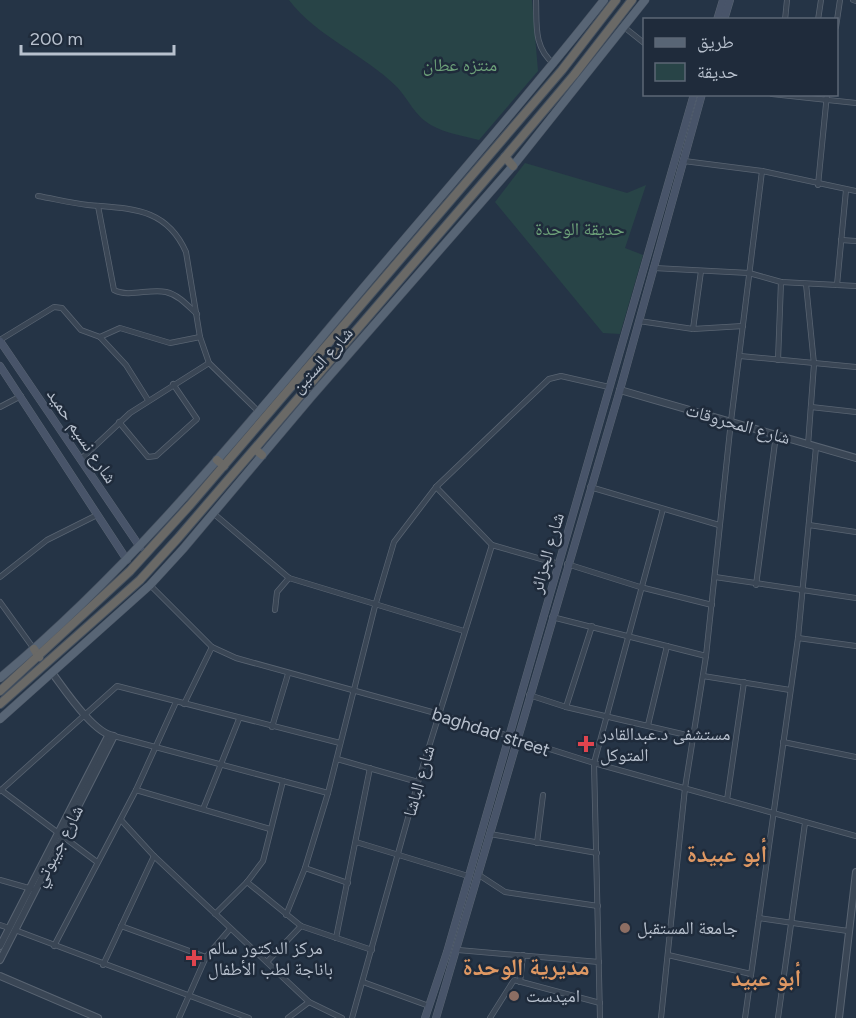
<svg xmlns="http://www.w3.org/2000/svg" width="856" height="1018" viewBox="0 0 856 1018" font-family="Figtree,'Noto Naskh Arabic',sans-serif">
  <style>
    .green { fill: #284447 }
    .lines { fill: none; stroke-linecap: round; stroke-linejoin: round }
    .minor-casing { stroke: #596472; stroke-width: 6 }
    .tertiary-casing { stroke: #596472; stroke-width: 8 }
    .secondary-casing { stroke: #596472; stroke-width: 8 }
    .primary-casing { stroke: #444f5e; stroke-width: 9 }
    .trunk-casing { stroke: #455160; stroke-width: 10 }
    .minor { stroke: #3a4655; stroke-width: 4.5 }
    .tertiary { stroke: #3a4655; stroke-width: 6 }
    .secondary { stroke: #485469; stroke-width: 7 }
    .primary { stroke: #586575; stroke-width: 8 }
    .trunk { stroke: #6a6966; stroke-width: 8 }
    .health-dot { fill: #e0444e; stroke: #1f2b3b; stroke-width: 2 }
    .education-dot { fill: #8d6e63; stroke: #1f2b3b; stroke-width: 2 }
    .labels { text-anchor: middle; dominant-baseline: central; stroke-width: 5; stroke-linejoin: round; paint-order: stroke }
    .park-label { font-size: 18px; fill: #6da179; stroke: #1f2b3b }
    .street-label { font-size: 18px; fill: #b8c1ce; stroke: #1f2b3b }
    .poi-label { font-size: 18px; fill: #b8c1ce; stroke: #1f2b3b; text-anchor: start }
    .district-label { font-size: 24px; font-weight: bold; fill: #df9863; stroke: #1f2b3b }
  </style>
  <rect width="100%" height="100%" fill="#253446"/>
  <!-- green -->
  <g class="green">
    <path d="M289,0H532L538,71L479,140C463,136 445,133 431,125C414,115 409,100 397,87C364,54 317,37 289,0Z"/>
    <path d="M525,163L627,193L646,185L625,248L643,255L620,334L603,333L495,202Z"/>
  </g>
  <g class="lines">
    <!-- minor casing -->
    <g class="minor-casing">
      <g id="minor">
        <path d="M536,0C537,24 533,47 554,64"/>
        <path d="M853,0L856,1"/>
        <path d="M785,20L787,0"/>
        <path d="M818,20L821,0"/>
        <path d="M624,27L644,43"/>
        <path d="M836,27L840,0"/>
        <path d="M772,94L856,103"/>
        <path d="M684,161L762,171L856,191"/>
        <path d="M818,185L827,94"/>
        <path d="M38,196C55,199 71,203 88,205C131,209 166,207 186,252L200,337L209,363L258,411"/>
        <path d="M98,206L114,290C129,298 150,288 166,292C179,295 188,306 197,314"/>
        <path d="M841,240L856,241"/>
        <path d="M654,268L749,273L781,282L856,286"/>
        <path d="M806,284L814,364L808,445"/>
        <path d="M837,285L846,190"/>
        <path d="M639,321L693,329L743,326"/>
        <path d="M693,329L701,271"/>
        <path d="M100,337L120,328L170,343L200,337"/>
        <path d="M0,340L54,307L62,308L81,330L100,337L126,365L148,400"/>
        <path d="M740,356L856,367"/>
        <path d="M778,360L781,282"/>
        <path d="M0,407L21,396"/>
        <path d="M811,407L856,412"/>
        <path d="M119,422L148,457L156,456L197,419L173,384"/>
        <path d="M80,460L130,413L209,363"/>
        <path d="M436,487L492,545L559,564"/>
        <path d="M590,487L719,525"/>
        <path d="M213,513L289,578L464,631"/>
        <path d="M809,525L856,532"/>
        <path d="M567,564L640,587L712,605"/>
        <path d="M0,577L47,540L97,515"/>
        <path d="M715,577L856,598"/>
        <path d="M150,585L212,647L236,658L439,714L594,763L856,836"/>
        <path d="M756,585L776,435"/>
        <path d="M0,602L34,649"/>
        <path d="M275,610L277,592L289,578"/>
        <path d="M552,617L706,656"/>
        <path d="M798,638L856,646"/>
        <path d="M703,676L790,690"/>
        <path d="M529,695L566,707L695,737"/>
        <path d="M184,704L212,647"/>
        <path d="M566,707L592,626"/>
        <path d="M648,725L667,646"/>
        <path d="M272,727L288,674"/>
        <path d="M114,736L328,793"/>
        <path d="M783,742L856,757"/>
        <path d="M337,759L418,782"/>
        <path d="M1,790L97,862"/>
        <path d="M136,790L270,829"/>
        <path d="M0,791L117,686L340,743"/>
        <path d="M727,800L744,682"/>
        <path d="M203,809L239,719"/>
        <path d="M121,820L154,856L309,1002L342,1018"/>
        <path d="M490,834L597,853"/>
        <path d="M356,842L468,876"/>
        <path d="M537,843L543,795"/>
        <path d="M305,868L348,883"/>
        <path d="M479,875L505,892L598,906"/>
        <path d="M0,880L32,889"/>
        <path d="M247,882L301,926L372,950"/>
        <path d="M215,914L247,882L263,861L283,781"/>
        <path d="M286,915L305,868L328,793L375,606L394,542L436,487L549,379L561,376L609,387"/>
        <path d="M759,918L848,931"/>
        <path d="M0,925L9,928"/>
        <path d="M121,926L206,957"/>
        <path d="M15,930L249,1018"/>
        <path d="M336,938L370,768"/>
        <path d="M54,946L136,790L176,702"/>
        <path d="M458,950L599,962"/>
        <path d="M668,955L751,974"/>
        <path d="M267,962L301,926"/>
        <path d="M103,965L154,856"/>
        <path d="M363,982L429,1006"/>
        <path d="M520,982L523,955"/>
        <path d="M179,1018L206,957L230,929"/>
        <path d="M288,1018L309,1002"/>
        <path d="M352,1018L418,782L492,545"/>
        <path d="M490,1018L514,980L600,1003"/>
        <path d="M600,1018L594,763L663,509"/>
        <path d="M661,1018L685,788L706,656L731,421L762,171"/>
        <path d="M745,1018L798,638L816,447"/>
        <path d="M778,1018L805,823"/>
      </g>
    </g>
    <!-- tertiary casing -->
    <g class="tertiary-casing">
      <g id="tertiary">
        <path d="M620,390L856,458"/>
        <path d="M0,946L108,736"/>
        <path d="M0,960L114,736C94,734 65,690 53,674"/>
        <path d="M0,976L98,1018"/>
        <path d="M839,1018L856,872"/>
      </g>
    </g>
    <!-- secondary casing -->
    <g class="secondary-casing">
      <g id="secondary">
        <path d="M717,20L723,0"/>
        <path d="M724,20L730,0"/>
        <path d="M0,341L140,547"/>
        <path d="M0,366L127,560"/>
        <path d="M425,1018L447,952L694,94"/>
        <path d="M436,1018L620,390L702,94"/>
      </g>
    </g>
    <!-- primary casing -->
    <g class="primary-casing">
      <g id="primary">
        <path d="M0,678C129,570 235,440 343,312C430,208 520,107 604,0"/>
        <path d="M0,719L150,585L183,549L312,396L513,166L645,0"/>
      </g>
    </g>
    <!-- trunk casing -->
    <g class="trunk-casing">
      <g id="trunk">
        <path d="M505,157L513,166"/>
        <path d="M255,449L262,455"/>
        <path d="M217,460L224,466"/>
        <path d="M34,649L39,657"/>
        <path d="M0,691L130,571L190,505L562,70L616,0"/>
        <path d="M0,704L140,580L179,537L505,157L574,75L632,0"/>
      </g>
    </g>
    <!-- minor -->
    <use href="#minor" class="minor"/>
    <!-- tertiary -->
    <use href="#tertiary" class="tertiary"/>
    <!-- secondary -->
    <use href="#secondary" class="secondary"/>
    <!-- primary -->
    <use href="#primary" class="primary"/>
    <!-- trunk -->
    <use href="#trunk" class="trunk"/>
  </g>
  <!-- markers -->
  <g class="health-dot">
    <path d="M583 735h6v6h6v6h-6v6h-6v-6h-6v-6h6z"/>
    <path d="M191 949h6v6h6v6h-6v6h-6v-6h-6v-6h6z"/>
  </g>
  <g class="education-dot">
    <circle cx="625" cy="928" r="6"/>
    <circle cx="514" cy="996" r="6"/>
  </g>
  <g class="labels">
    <!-- park labels -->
    <g class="park-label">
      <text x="460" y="65">منتزه عطان</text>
      <text x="580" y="229">حديقة الوحدة</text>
    </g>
    <!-- street labels -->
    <g class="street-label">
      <text transform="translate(322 360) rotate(-48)">شارع الستين</text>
      <text transform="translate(738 424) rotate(16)">شارع المحروقات</text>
      <text transform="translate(82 436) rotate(56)">شارع نسيم حميد</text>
      <text transform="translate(547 553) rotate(-74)">شارع الجزائر</text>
      <text transform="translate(491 732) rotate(18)">baghdad street</text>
      <text transform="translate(419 781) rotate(-74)">شارع الباشا</text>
      <text transform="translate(58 846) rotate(-63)">شارع جيبوتي</text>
    </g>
    <!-- poi labels -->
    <g class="poi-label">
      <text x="600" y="734">مستشفى د.عبدالقادر<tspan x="600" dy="21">المتوكل</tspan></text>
      <text x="637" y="928">جامعة المستقبل</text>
      <text x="208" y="948">مركز الدكتور سالم<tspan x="208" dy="21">باناجة لطب الأطفال</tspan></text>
      <text x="526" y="996">اميدست</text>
    </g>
    <!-- district labels -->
    <g class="district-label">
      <text x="727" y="853">أبو عبيدة</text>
      <text x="526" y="966">مديرية الوحدة</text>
      <text x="766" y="977">أبو عبيد</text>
    </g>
  </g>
  <!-- legend -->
  <rect x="643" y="18" width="195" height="78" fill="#1f2b3b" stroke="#5c6776" stroke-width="1.5"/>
  <rect x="655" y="38" width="30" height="9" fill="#586575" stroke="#5c6776" stroke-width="1.5"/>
  <text x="697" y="48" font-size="18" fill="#b8c1ce">طريق</text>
  <rect x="655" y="63" width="30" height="18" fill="#284447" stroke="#5c6776" stroke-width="1.5"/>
  <text x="697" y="78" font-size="18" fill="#b8c1ce">حديقة</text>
  <!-- scale -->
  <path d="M21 45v9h153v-9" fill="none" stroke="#b8c1ce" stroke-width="3"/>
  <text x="30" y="45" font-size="18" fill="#b8c1ce" stroke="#1f2b3b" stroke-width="4.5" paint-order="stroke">200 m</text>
</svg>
